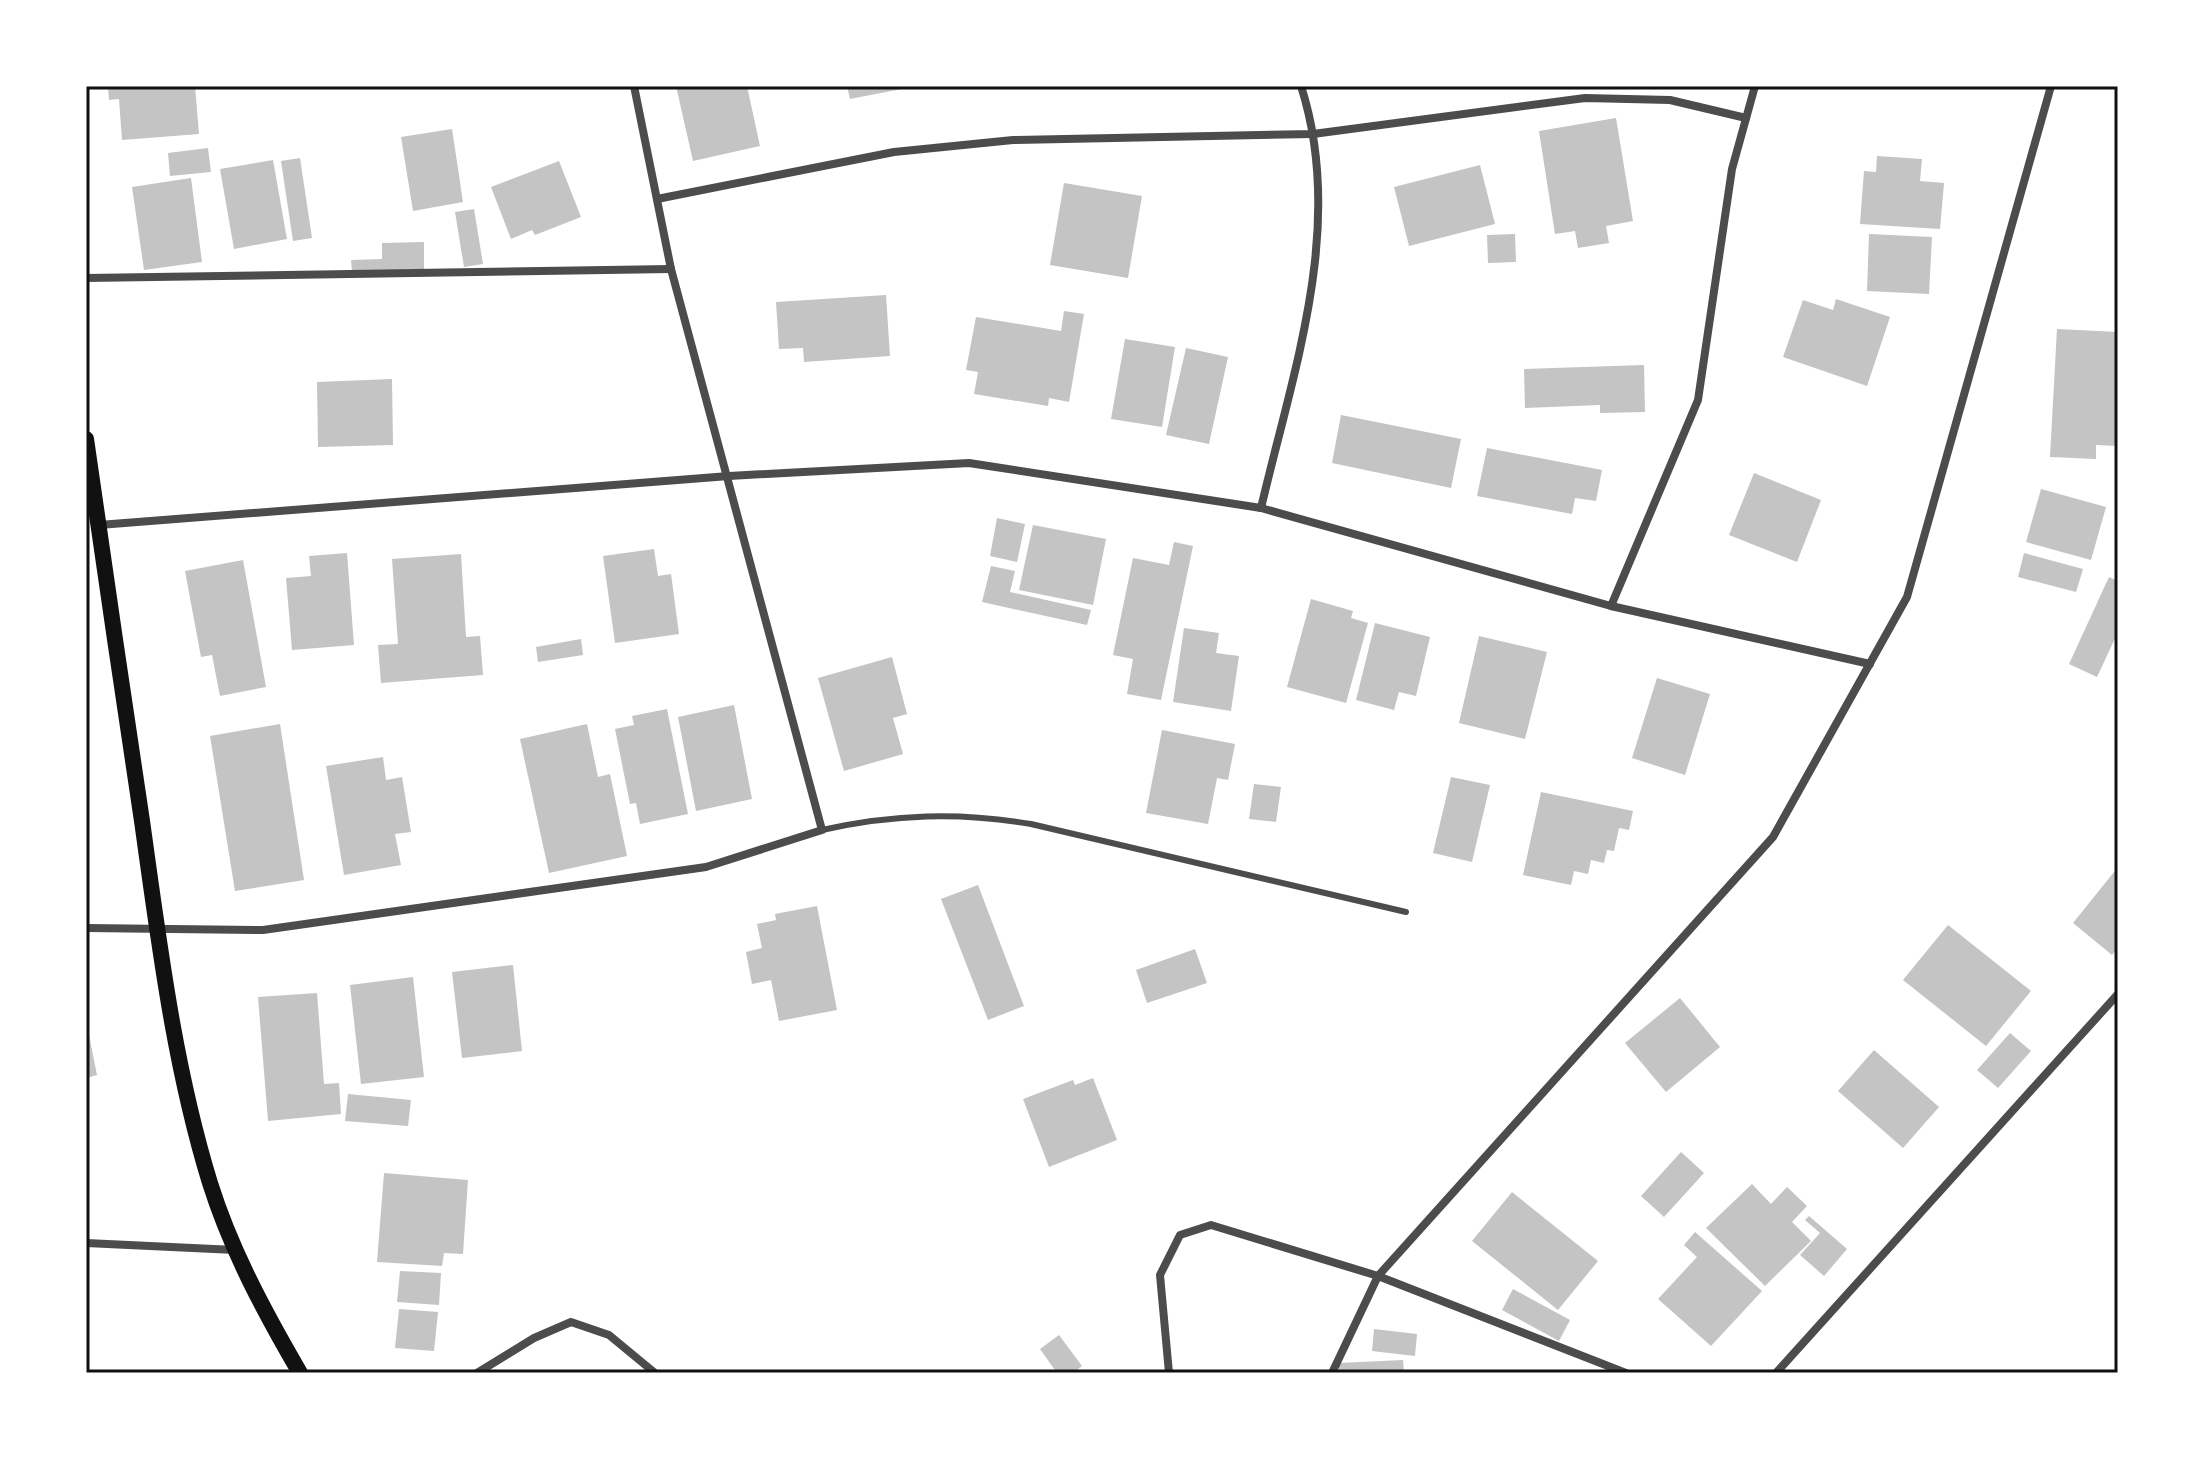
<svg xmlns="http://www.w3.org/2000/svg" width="2204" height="1459" viewBox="0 0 2204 1459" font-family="'Asap Condensed',sans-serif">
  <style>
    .building { fill: #c4c4c4 }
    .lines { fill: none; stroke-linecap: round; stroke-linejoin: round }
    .service { stroke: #4c4c4c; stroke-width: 6 }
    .minor { stroke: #4c4c4c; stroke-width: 8 }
    .secondary { stroke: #111; stroke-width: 16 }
    .neatline { fill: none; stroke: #111; stroke-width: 3 }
  </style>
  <rect width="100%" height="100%" fill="#fff"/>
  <!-- building -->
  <g class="building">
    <path d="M108,86H195L199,134L122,140L119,99L109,100Z"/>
    <path d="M676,86H747L760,146L693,161Z"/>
    <path d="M847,86H912V87L850,99Z"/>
    <path d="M1616,118L1633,221L1606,226L1609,243L1578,248L1575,231L1555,234L1539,131Z"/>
    <path d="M452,129L463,202L413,211L401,137Z"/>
    <path d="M208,148L211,172L170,176L168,153Z"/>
    <path d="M1877,156L1922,159L1920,181L1944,183L1940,229L1860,224L1864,171L1876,172Z"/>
    <path d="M300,158L312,238L293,241L281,161Z"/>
    <path d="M273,160L287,239L234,249L220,169Z"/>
    <path d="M559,161L581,217L535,235L532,230L511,239L491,187Z"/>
    <path d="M1480,165L1495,224L1409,246L1394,187Z"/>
    <path d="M191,178L202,262L144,270L132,187Z"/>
    <path d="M1064,183L1142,196L1128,278L1050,265Z"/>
    <path d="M474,209L483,264L464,267L455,212Z"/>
    <path d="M1515,234L1516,262L1488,263L1487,235Z"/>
    <path d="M1869,234L1932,237L1929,294L1867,291Z"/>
    <path d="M424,242V269L352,272L351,260L382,259V243Z"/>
    <path d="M886,295L890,356L804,362L803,348L779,349L776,302Z"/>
    <path d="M1836,299L1890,317L1867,386L1783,357L1803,300L1833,310Z"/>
    <path d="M1064,311L1084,314L1069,402L1049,398L1048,406L974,394L978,372L966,370L976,317L1061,331Z"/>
    <path d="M2057,329L2118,332V446L2096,445V459L2050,457Z"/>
    <path d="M1125,339L1175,347L1162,427L1111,419Z"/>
    <path d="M1186,348L1228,357L1209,444L1166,435Z"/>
    <path d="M1644,365L1645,412L1600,413V405L1525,408L1524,369Z"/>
    <path d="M392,379L393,445L318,447L317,382Z"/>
    <path d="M1341,415L1461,439L1451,488L1332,463Z"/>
    <path d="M1487,448L1602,470L1596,501L1575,498L1572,514L1477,496Z"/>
    <path d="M1754,473L1821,500L1797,562L1729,535Z"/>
    <path d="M2041,489L2106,507L2091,560L2026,542Z"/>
    <path d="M997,518L1025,524L1017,562L990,556Z"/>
    <path d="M1033,525L1106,539L1093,605L1019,590Z"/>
    <path d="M1174,542L1193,546L1161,700L1127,694L1133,659L1113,655L1133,558L1169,565Z"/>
    <path d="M654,549L658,576L671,574L679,634L615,643L603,556Z"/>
    <path d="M347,553L354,645L292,650L286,578L311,576L309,556Z"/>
    <path d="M2024,553L2083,569L2076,592L2018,577Z"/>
    <path d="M461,554L466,637L480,636L483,675L381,683L378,645L398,644L392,559Z"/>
    <path d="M243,560L266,687L220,696L212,655L201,657L185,571Z"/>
    <path d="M991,566L1015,571L1010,592L1091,610L1087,625L982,602Z"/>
    <path d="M2109,577L2118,581V632L2097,677L2069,664Z"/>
    <path d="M1311,599L1353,611L1351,618L1368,623L1346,703L1287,687Z"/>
    <path d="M1375,623L1430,637L1416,696L1399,692L1394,710L1356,700Z"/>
    <path d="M1184,628L1219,633L1216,653L1239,656L1231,711L1173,702Z"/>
    <path d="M1479,636L1547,652L1525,739L1459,723Z"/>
    <path d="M581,639L583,655L538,662L536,647Z"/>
    <path d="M892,657L907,714L893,718L903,754L844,771L818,678Z"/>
    <path d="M1657,678L1710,694L1685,775L1632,758Z"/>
    <path d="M734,705L752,799L696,811L678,717Z"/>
    <path d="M667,709L688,814L640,824L636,803L630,804L615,729L634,725L632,716Z"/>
    <path d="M280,724L304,880L235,891L210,736Z"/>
    <path d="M587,724L598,777L610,774L627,856L549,873L520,739Z"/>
    <path d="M1162,730L1235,744L1228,780L1217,778L1208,824L1146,813Z"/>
    <path d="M383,757L386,780L402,777L411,832L395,834L401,865L344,875L326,766Z"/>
    <path d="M1451,777L1490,785L1472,862L1433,853Z"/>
    <path d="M1254,784L1281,787L1276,822L1249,819Z"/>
    <path d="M1541,792L1633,811L1629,830L1619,828L1614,851L1607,850L1604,863L1591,860L1588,874L1574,871L1571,885L1523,875Z"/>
    <path d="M2118,867V948L2112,955L2073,923Z"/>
    <path d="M978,885L1024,1006L988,1020L941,899Z"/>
    <path d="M817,906L837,1010L779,1021L771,980L752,984L746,952L762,948L757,924L776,920L775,914Z"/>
    <path d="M1948,925L2031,991L1986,1046L1903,980Z"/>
    <path d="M1195,949L1207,983L1147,1003L1136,970Z"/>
    <path d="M513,965L522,1051L462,1058L452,972Z"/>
    <path d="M413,977L424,1077L361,1084L350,985Z"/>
    <path d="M317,993L324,1084L339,1083L341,1114L268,1121L258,997Z"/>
    <path d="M1680,998L1720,1047L1666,1092L1625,1043Z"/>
    <path d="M2010,1033L2031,1051L1998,1088L1977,1070Z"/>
    <path d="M89,1035L97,1075L86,1078V1036Z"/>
    <path d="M1874,1050L1939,1107L1903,1148L1838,1091Z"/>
    <path d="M1093,1078L1117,1140L1049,1167L1023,1099L1073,1080L1075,1085Z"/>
    <path d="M348,1094L411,1100L408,1126L345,1121Z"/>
    <path d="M1681,1152L1704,1173L1664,1217L1641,1196Z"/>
    <path d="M384,1173L468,1180L463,1254L444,1253L442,1266L377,1262Z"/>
    <path d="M1752,1184L1771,1204L1787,1187L1807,1206L1792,1222L1811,1241L1765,1286L1706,1228Z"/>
    <path d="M1512,1192L1598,1261L1558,1310L1472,1241Z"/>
    <path d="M1809,1216L1847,1249L1824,1276L1800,1255L1820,1233L1805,1220Z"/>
    <path d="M1695,1232L1762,1291L1711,1346L1658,1299L1697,1257L1684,1245Z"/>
    <path d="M400,1271L441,1273L439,1305L397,1302Z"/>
    <path d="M1513,1289L1570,1320L1559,1341L1502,1310Z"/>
    <path d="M399,1309L438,1312L434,1351L395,1348Z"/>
    <path d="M1374,1329L1417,1334L1415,1356L1372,1351Z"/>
    <path d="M1059,1335L1082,1366L1073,1373H1057L1040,1349Z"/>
    <path d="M1403,1360L1404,1373H1339V1363Z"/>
  </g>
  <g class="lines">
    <!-- service -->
    <path class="service" d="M822,830C894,814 959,812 1031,824L1406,912"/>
    <!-- minor -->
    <g class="minor">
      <path d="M657,199L894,152L1013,140L1313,134L1585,98L1670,100L1746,118"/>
      <path d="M86,278L671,269"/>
      <path d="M1261,508C1293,371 1346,226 1301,86"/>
      <path d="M99,525L729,476L969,463L1261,508L1611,606L1870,664"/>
      <path d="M1611,606L1698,400L1732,169L1755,86"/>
      <path d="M86,928L263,930L706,867L822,830L671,269L634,86"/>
      <path d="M86,1243L235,1250"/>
      <path d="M477,1373L534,1338L571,1322L609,1335L655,1373"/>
      <path d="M1169,1373L1160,1275L1180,1235L1211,1225L1378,1276L1626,1373"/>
      <path d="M1332,1373L1378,1276L1773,837L1907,597L2051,86"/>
      <path d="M1776,1373L2118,994"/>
    </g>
    <!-- secondary -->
    <path class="secondary" d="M86,439C104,566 123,694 142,821C159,942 174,1066 210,1183C231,1250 265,1313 300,1373"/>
  </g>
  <!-- border -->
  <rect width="2204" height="1459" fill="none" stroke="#ffffff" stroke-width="176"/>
  <rect x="88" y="88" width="2028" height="1283" class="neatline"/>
</svg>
